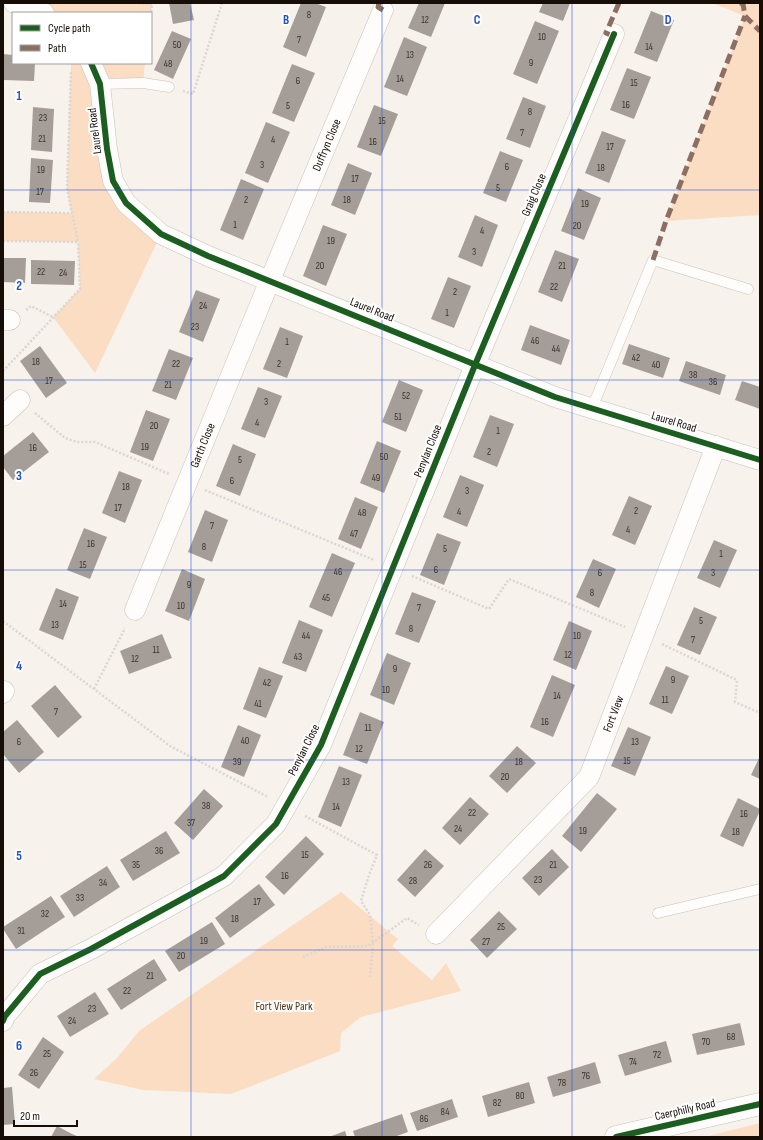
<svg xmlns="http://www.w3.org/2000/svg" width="763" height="1140" viewBox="0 0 763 1140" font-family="'Sofia Sans Condensed',sans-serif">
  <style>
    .green { fill: #fbddc3 }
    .building { fill: #a59e98 }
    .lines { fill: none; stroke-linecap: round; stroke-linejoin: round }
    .lane-casing { stroke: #c8c1bb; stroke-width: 11 }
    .street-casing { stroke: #c8c1bb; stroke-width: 21 }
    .primary-casing { stroke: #c8c1bb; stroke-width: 23 }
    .path { stroke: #d9d6d4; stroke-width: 2.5; stroke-dasharray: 2 2; stroke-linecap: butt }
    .lane { stroke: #fefdfc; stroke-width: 10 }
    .street { stroke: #fefdfc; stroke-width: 20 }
    .primary { stroke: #fefdfc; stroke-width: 22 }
    .quiet { stroke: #8d6e63; stroke-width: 5; stroke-dasharray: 10 5; stroke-linecap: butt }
    .cycleway-casing { stroke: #fff; stroke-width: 8 }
    .cycleway { stroke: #1b5e20; stroke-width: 6 }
    .grid { fill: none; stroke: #1d4ed8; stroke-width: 1; stroke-opacity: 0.55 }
    .labels { text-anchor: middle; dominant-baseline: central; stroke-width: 4; stroke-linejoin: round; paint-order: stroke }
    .number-label { font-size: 10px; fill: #39312a }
    .street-label { font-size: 12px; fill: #150d06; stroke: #fff }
    .park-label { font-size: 12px; fill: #503316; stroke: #fff }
    .grid-label { font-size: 13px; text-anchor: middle; font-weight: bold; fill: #1d4ed8; stroke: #fff; stroke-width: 4; stroke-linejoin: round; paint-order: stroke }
  </style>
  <rect width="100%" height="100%" fill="#f8f2ed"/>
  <!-- green -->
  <g class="green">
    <path d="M14,3H138L152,4L151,13H44Z"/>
    <path d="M712,3H760V215L666,221L745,16Z"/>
    <path d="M71,63H145L143,83L101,84L113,181L161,234L95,373L53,317L80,289L78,242L3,241V212L71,213L67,188Z"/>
    <path d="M341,892L398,939L392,946L432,980L446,963L461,991L361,1017L341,1033L340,1051L231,1094L143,1090L94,1079L117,1058L139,1031Z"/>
    <path d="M760,1123V1137H704Z"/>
  </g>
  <!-- building -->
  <g class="building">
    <path d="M169,3H190L194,20L173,24Z"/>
    <path d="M301,3H315L326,7L306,57L283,47Z"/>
    <path d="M419,3H445L431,37L408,28Z"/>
    <path d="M543,3H570L563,21L539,12Z"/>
    <path d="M651,11L674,20L657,62L634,53Z"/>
    <path d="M535,21L559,31L537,84L513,74Z"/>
    <path d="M172,31L191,39L173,79L154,70Z"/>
    <path d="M404,37L427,47L407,96L384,87Z"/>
    <path d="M3,54L13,55V63H35L34,81L3,80Z"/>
    <path d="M292,64L315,73L294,122L272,113Z"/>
    <path d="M627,68L651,77L634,119L610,110Z"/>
    <path d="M523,97L546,106L530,148L506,139Z"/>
    <path d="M374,105L398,114L381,156L357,147Z"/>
    <path d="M33,107L54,109L52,152L31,150Z"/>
    <path d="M266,122L290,132L268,183L245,173Z"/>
    <path d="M602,131L626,140L609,183L585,173Z"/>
    <path d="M500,151L523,160L506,202L483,193Z"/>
    <path d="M31,158L53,160L50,203L29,202Z"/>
    <path d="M348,163L372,173L355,215L331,205Z"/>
    <path d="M241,179L264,189L243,240L220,230Z"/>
    <path d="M578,188L601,198L584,240L561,231Z"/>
    <path d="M475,215L498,225L482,267L458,257Z"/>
    <path d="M323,225L347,234L326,286L303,276Z"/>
    <path d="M555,250L579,259L562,302L538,292Z"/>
    <path d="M3,258H26L25,283L3,282Z"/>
    <path d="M31,260L75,261L74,285L31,284Z"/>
    <path d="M448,277L471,286L454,328L431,319Z"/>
    <path d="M196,290L220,299L203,342L179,332Z"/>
    <path d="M530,325L570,340L561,365L521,350Z"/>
    <path d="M280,327L303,336L287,378L263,369Z"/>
    <path d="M629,344L670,358L663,378L622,364Z"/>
    <path d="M40,346L67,383L46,398L20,361Z"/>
    <path d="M169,349L193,358L176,400L152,391Z"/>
    <path d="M686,361L726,375L720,395L679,381Z"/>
    <path d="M399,380L423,390L406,432L382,422Z"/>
    <path d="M742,381L760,387V409L735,400Z"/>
    <path d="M258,387L282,396L265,438L241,429Z"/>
    <path d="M146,410L170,419L153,461L130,452Z"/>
    <path d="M490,415L514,424L497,467L473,457Z"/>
    <path d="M33,432L49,452L13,480L3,467V456Z"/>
    <path d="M377,441L401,451L384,493L360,483Z"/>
    <path d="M233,444L256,454L240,496L216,486Z"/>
    <path d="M119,471L142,480L125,523L102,513Z"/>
    <path d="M460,475L484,485L467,527L443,517Z"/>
    <path d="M629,496L652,506L635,545L612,535Z"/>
    <path d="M355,497L378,507L361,549L338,539Z"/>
    <path d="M205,510L228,520L212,562L188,552Z"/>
    <path d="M84,528L107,537L90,579L67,570Z"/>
    <path d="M437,533L461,542L444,585L420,575Z"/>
    <path d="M714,540L737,550L720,588L697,578Z"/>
    <path d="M332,553L355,563L332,617L309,607Z"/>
    <path d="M593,559L616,569L599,608L576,597Z"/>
    <path d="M182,569L205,579L189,621L165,611Z"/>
    <path d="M56,588L79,597L63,640L39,630Z"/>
    <path d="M412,592L436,601L419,643L395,634Z"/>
    <path d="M694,607L717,617L700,655L677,645Z"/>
    <path d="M299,620L323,630L306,672L282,663Z"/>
    <path d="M569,621L592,631L576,670L553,660Z"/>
    <path d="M162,634L172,658L129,674L120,651Z"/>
    <path d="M387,653L411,663L394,705L370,695Z"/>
    <path d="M666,666L689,676L672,714L649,704Z"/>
    <path d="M259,667L283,676L266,718L243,709Z"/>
    <path d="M552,675L575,685L553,737L530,727Z"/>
    <path d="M55,685L82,717L58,738L31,706Z"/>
    <path d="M360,712L384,722L367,764L343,755Z"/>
    <path d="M17,720L44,752L19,773L3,754V732Z"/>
    <path d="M238,725L261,735L244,777L221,767Z"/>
    <path d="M628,727L651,737L635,776L611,766Z"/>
    <path d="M517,746L536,763L507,793L489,776Z"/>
    <path d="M760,756V779L751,775Z"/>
    <path d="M339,766L362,775L341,827L318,817Z"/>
    <path d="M204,789L223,806L193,840L174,823Z"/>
    <path d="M597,793L617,809L581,852L562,836Z"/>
    <path d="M470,797L489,814L460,845L442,828Z"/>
    <path d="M738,798L760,809V811L743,847L720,836Z"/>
    <path d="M166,831L180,853L133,881L120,860Z"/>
    <path d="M306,836L324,854L284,895L265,877Z"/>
    <path d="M425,849L444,866L415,897L397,880Z"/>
    <path d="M552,849L569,867L539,896L522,878Z"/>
    <path d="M107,866L120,887L74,917L60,896Z"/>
    <path d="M259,884L275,905L230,938L215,918Z"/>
    <path d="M51,896L65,917L16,949L3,929V927Z"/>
    <path d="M499,911L517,929L487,958L470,940Z"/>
    <path d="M212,922L225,944L179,972L165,951Z"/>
    <path d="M154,959L167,980L121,1010L107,989Z"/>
    <path d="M95,992L109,1014L70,1037L57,1016Z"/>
    <path d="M740,1023L745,1045L697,1055L692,1034Z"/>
    <path d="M43,1037L64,1052L39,1089L18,1075Z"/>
    <path d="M666,1041L672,1062L625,1076L618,1055Z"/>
    <path d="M595,1062L601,1083L553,1097L547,1077Z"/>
    <path d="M529,1082L535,1103L488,1117L482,1096Z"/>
    <path d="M12,1087L15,1124L3,1125V1088Z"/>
    <path d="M452,1099L458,1117L417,1131L410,1113Z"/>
    <path d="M402,1114L408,1132L394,1137H355L353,1131Z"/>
    <path d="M57,1126L72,1134L79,1137H51Z"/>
    <path d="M345,1131L347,1137H329Z"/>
  </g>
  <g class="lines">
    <!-- lane casing -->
    <g class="lane-casing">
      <g id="lane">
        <path d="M100,84L143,83L169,87"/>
        <path d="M592,408L653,260L748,289"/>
        <path d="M658,913L760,889"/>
      </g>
    </g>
    <!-- street casing -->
    <g class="street-casing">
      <g id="street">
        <path d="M14,3L44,13"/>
        <path d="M91,63L100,84L107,149L113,181L126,203L161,234L208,256L555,397L760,460"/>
        <path d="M3,320H10"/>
        <path d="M3,416L20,400"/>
        <path id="s1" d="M135,610L270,280L383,10"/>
        <path d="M3,693L4,691"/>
        <path id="s2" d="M436,934L589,777L716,446"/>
        <path d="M3,1021L5,1016L40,974L91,949L224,876L276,824L321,745L475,365L614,34"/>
      </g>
    </g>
    <!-- primary casing -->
    <g class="primary-casing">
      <path id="primary" d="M616,1137L760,1104"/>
    </g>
    <!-- path -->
    <g class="path">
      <path d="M138,3L152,4L151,13"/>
      <path d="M183,91L193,94L222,3"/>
      <path d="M3,212L71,213"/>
      <path d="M3,241L78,242L67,188L71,71"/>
      <path d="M26,310L31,306L53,317"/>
      <path d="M3,371L80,289L78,242"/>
      <path d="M35,413L65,438L77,442H95L169,474"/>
      <path d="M205,490L374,560"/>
      <path d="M412,576L489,609L509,579L625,627"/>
      <path d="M3,621L170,746L268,797"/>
      <path d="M662,644L737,680L735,702L760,713"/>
      <path d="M94,689L125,628"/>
      <path d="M305,816L377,855L369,875L361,901L370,915L373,942L370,977"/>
      <path d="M303,957L326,947L368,946L407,918L419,925"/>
    </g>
    <!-- lane -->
    <use href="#lane" class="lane"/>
    <!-- street -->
    <use href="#street" class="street"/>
    <!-- primary -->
    <use href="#primary" class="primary"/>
    <!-- quiet -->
    <g class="quiet">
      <path d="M379,3L378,7L383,10"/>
      <path d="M740,3L743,4L745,16L760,31"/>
      <path d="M613,36L606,33L619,3"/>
      <path d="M653,260L666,221L745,16"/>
    </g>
    <!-- cycleway casing -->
    <g class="cycleway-casing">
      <g id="cycleway">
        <path d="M91,63L100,84L107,149L113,181L126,203L161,234L208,256L555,397L760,460"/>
        <path d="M3,1021L5,1016L40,974L91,949L224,876L276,824L321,745L475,365L614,34"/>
        <path d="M616,1137L760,1104"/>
      </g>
    </g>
    <!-- cycleway -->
    <use href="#cycleway" class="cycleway"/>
  </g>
  <!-- grid -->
  <path class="grid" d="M191,3V1137M382,3V1137M572,3V1137M3,190H760M3,380H760M3,570H760M3,760H760M3,950H760"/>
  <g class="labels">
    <!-- number labels -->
    <g class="number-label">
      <text x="309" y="15">8</text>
      <text x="425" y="20">12</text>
      <text x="542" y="37">10</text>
      <text x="299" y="40">7</text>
      <text x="177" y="45">50</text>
      <text x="649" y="47">14</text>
      <text x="410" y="55">13</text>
      <text x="531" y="63">9</text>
      <text x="168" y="64">48</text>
      <text x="400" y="79">14</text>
      <text x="298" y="81">6</text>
      <text x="634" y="83">15</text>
      <text x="626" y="105">16</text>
      <text x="288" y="106">5</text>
      <text x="530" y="112">8</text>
      <text x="43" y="118">23</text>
      <text x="382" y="121">15</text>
      <text x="522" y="133">7</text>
      <text x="42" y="139">21</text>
      <text x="273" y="140">4</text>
      <text x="373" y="142">16</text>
      <text x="610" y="147">17</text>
      <text x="262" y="165">3</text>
      <text x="507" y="167">6</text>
      <text x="601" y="168">18</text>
      <text x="41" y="170">19</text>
      <text x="355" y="179">17</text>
      <text x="498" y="188">5</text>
      <text x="40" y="192">17</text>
      <text x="246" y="200">2</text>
      <text x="347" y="200">18</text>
      <text x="585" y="204">19</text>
      <text x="235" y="225">1</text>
      <text x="577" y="226">20</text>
      <text x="482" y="231">4</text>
      <text x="331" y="241">19</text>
      <text x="474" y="252">3</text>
      <text x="320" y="266">20</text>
      <text x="562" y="266">21</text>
      <text x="41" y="272">22</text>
      <text x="63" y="273">24</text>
      <text x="554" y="287">22</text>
      <text x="455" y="292">2</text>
      <text x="203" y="306">24</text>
      <text x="447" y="313">1</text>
      <text x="195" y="327">23</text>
      <text x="535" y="341">46</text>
      <text x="287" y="342">1</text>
      <text x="556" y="349">44</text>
      <text x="636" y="358">42</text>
      <text x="36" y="362">18</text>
      <text x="176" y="364">22</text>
      <text x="279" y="364">2</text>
      <text x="656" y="365">40</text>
      <text x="693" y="375">38</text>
      <text x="49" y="381">17</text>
      <text x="713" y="382">36</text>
      <text x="168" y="385">21</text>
      <text x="406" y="396">52</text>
      <text x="266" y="402">3</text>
      <text x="398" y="417">51</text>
      <text x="257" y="423">4</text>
      <text x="154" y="426">20</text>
      <text x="498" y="431">1</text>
      <text x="145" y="447">19</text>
      <text x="33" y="448">16</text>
      <text x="489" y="452">2</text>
      <text x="384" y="457">50</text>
      <text x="240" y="460">5</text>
      <text x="376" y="478">49</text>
      <text x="232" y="481">6</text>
      <text x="126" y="487">18</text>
      <text x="467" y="491">3</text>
      <text x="118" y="508">17</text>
      <text x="636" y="511">2</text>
      <text x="459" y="512">4</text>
      <text x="362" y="513">48</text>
      <text x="212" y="526">7</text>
      <text x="628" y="530">4</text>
      <text x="354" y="534">47</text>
      <text x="91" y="544">16</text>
      <text x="204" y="547">8</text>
      <text x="445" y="549">5</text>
      <text x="721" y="554">1</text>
      <text x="83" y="565">15</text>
      <text x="436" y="570">6</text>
      <text x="338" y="572">46</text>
      <text x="600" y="573">6</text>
      <text x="713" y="573">3</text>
      <text x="189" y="585">9</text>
      <text x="592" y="593">8</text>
      <text x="326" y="598">45</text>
      <text x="63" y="604">14</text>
      <text x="181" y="606">10</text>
      <text x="419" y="608">7</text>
      <text x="701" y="621">5</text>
      <text x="55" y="625">13</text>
      <text x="411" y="629">8</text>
      <text x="306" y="636">44</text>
      <text x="577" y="636">10</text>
      <text x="693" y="640">7</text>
      <text x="156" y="650">11</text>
      <text x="568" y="655">12</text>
      <text x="298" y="657">43</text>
      <text x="135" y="659">12</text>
      <text x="395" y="669">9</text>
      <text x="673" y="680">9</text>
      <text x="267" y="683">42</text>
      <text x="386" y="690">10</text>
      <text x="557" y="696">14</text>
      <text x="665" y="700">11</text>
      <text x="258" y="704">41</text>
      <text x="56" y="712">7</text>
      <text x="545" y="722">16</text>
      <text x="368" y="728">11</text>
      <text x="245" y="741">40</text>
      <text x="19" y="742">6</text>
      <text x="635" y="742">13</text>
      <text x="359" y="749">12</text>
      <text x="627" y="761">15</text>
      <text x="237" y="762">39</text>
      <text x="519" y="762">18</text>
      <text x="505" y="777">20</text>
      <text x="346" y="782">13</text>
      <text x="206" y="806">38</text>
      <text x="336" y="807">14</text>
      <text x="472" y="813">22</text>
      <text x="744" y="814">16</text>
      <text x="191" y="823">37</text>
      <text x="458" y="829">24</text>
      <text x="583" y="831">19</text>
      <text x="736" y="832">18</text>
      <text x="159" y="851">36</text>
      <text x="305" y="855">15</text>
      <text x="136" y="865">35</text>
      <text x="428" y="865">26</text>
      <text x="553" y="865">21</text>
      <text x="285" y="876">16</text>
      <text x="538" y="880">23</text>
      <text x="413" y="881">28</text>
      <text x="103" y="883">34</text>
      <text x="80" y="898">33</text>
      <text x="257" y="902">17</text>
      <text x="45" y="914">32</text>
      <text x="235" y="919">18</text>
      <text x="501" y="927">25</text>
      <text x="21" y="931">31</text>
      <text x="204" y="941">19</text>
      <text x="486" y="942">27</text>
      <text x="181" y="956">20</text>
      <text x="150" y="976">21</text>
      <text x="127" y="991">22</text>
      <text x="92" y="1009">23</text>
      <text x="72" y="1021">24</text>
      <text x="731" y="1037">68</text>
      <text x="706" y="1042">70</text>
      <text x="47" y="1054">25</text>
      <text x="657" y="1055">72</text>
      <text x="633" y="1062">74</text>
      <text x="34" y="1073">26</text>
      <text x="586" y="1076">76</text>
      <text x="562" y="1083">78</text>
      <text x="520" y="1096">80</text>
      <text x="497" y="1103">82</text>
      <text x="445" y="1112">84</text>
      <text x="424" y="1119">86</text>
    </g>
    <!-- street labels -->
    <g class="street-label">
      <text transform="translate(95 131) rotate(-97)">Laurel Road</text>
      <text stroke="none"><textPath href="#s1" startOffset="503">Duffryn Close</textPath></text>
      <text transform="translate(534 195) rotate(-67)">Graig Close</text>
      <text transform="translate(372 310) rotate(22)">Laurel Road</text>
      <text transform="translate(674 422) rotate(17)">Laurel Road</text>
      <text stroke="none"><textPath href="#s1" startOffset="178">Garth Close</textPath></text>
      <text transform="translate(428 451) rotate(-68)">Penylan Close</text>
      <text stroke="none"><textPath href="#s2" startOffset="287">Fort View</textPath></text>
      <text transform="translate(304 750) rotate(-63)">Penylan Close</text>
      <text transform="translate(685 1110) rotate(-13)">Caerphilly Road</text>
    </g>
    <!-- park labels -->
    <g class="park-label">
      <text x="284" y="1006">Fort View Park</text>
    </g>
  </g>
  <g class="grid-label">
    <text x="286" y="24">B</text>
    <text x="477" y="24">C</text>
    <text x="668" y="24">D</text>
    <text x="19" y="100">1</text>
    <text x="19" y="290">2</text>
    <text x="19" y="480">3</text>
    <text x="19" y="670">4</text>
    <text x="19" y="860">5</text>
    <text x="19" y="1050">6</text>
  </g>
  <!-- border -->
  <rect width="763" height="1140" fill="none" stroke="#150d06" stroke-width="8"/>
  <!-- legend -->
  <rect x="12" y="12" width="140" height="52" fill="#ffffff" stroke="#a19e9b"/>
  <rect x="20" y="25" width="20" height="6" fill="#1b5e20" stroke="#a19e9b"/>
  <text x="48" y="32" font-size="12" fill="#150d06">Cycle path</text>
  <rect x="20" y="45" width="20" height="6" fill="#8d6e63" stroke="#a19e9b"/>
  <text x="48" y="52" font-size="12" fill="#150d06">Path</text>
  <!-- scale -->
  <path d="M14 1120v6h63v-6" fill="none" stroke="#150d06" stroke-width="2"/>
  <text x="20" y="1120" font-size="12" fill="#150d06" stroke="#ffffff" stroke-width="3" paint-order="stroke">20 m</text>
</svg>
